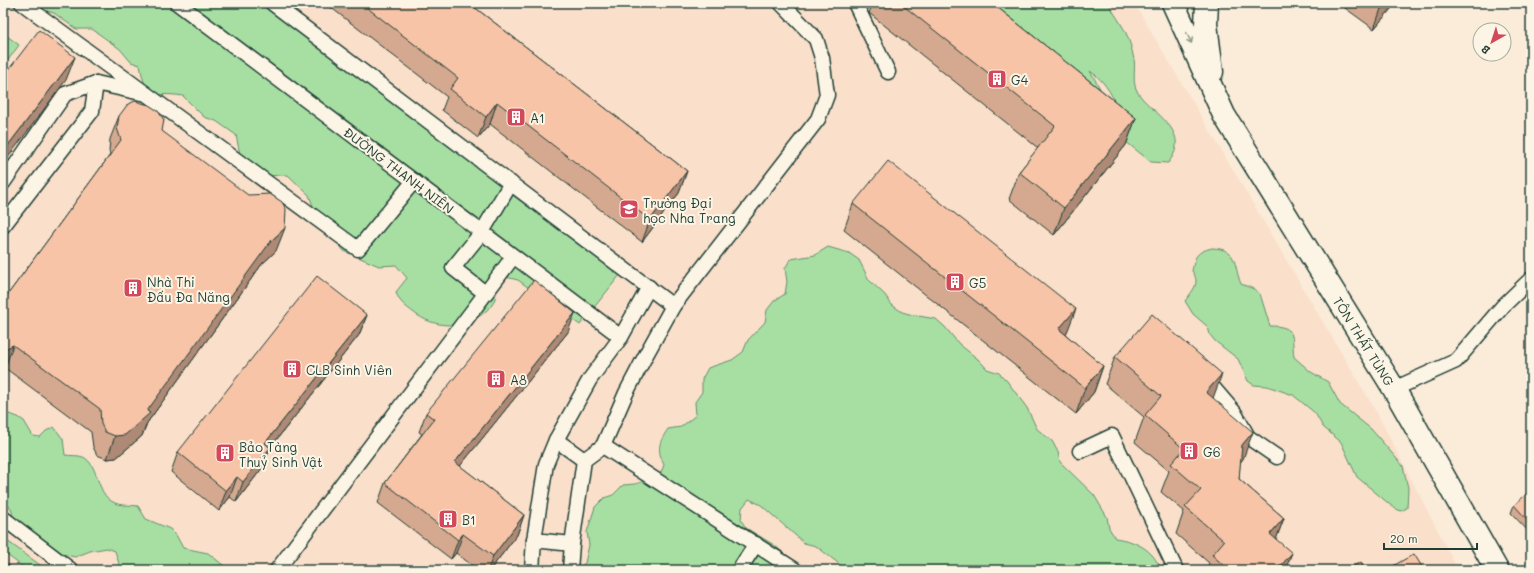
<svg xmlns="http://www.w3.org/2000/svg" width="1534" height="573" viewBox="0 0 1534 573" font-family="Mali,sans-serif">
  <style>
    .built { fill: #fadfca }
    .green { fill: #a7dfa3; stroke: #638e6c; fill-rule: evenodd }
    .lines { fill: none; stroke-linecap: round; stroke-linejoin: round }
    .lane-casing { stroke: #1f3d34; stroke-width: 17 }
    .secondary-casing { stroke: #1f3d34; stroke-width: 25 }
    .lane { stroke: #fcf5e5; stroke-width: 14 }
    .secondary { stroke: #fcf5e5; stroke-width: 22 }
    .wall { fill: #d4a990; stroke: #1f3d34 }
    .shaded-wall { fill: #ad8976; stroke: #1f3d34 }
    .building { fill: #f7c4a8; stroke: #1f3d34 }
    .oneway { stroke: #8e998c }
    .labels { text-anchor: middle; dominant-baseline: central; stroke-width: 4; stroke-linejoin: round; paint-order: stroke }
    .poi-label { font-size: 13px; fill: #1f3d34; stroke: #fcf5e5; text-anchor: start }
    .street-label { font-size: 13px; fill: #1f3d34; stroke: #fcf5e5 }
  </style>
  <rect width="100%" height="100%" fill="#fbebd9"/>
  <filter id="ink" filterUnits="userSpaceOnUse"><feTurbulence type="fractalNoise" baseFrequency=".025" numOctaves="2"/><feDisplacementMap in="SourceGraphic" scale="8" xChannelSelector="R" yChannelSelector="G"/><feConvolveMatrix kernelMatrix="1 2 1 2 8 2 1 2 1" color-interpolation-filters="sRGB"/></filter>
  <g filter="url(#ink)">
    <!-- built -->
    <path class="built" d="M3,3H1134L1378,415L1458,570H3Z"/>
    <!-- green -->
    <g class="green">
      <path d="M3,3H285L280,10L620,275L580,325L518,280L493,274C495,283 498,293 494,301C493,305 489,308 486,311C466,330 434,329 413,312C405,306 399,302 396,292L407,278L396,265L379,266L344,251L338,244L331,226L313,206L309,195L288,175L261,176L241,160L236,135L216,121L204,117L183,96C154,91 147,104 140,65L131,62L120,49L92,29H76L54,13L37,8L3,5Z"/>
      <path d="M954,3H1109C1112,11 1117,17 1121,24C1127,33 1131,45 1133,55C1137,67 1131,80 1137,91C1148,112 1195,130 1168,163L1151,162ZM1090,71C1111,85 1119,109 1125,132Z"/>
      <path d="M3,33L19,45L3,67Z"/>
      <path d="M828,247L849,253L859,260L869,280L885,295L892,305L902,312L913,315L936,319L945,327L959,344L979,360L987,369L999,373L1007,381L1027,408L1037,429L1052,441L1058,452L1060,462L1094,495L1107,517L1109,528L1115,538C1136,541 1153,549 1161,570H847L816,546L804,543L761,505L749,499L742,508L741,520L746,528L774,545L804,570H577L585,563L589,545L587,532L595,507L604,498L613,495L623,485L635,484L659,477L664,465C657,449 658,444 668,429L681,427L696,415L695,402L702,392V379L708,368L732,360L743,352L748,340L765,322L767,310L774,301L785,294L787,282L785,268L791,259L815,255Z"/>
      <path d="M1212,248C1239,249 1233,265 1241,284L1254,289L1260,294L1270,326C1298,326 1291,337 1294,357L1311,372L1328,382L1340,404L1371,429L1403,466L1408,488L1407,508L1401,511L1394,508L1357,477L1341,442L1323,427L1315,413L1293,395L1267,386L1254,385L1248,381L1238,359L1215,341L1210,335L1208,327L1193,314L1185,301C1193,290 1201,283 1192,271C1195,256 1196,252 1212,248Z"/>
      <path d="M3,412L18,417L24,421L33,436L40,437L46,431L54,427L63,439L65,455C71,456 78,455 83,457C99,464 96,494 113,502C120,506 130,505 138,506L146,519L170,529L176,535L183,548L208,553L228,569L236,567L243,570H121L115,551L107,548L90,551L75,557L58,553L14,520L11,508L3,501Z"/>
      <path d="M3,538L47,570H27L3,552Z"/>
    </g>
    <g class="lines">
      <!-- lane casing -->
      <g class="lane-casing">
        <g id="lane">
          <path d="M22,3L358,249L414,181"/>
          <path d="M177,3L621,337"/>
          <path d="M272,3L673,306"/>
          <path d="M855,3L888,72"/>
          <path d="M3,183L65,94L96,83"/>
          <path d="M3,226L92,111L96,83L141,93"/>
          <path d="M485,293L453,268L482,232L511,183"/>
          <path d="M1204,377L1234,412L1248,437L1277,457"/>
          <path d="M1394,389L1456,361L1503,306L1531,279"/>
          <path d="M556,440L584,460"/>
          <path d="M603,446L795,570"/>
          <path d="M1080,451L1112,436L1176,570"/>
          <path d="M3,518L71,570"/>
          <path d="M534,540L572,544"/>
          <path d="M277,570L513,257"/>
          <path d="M532,570L534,540L546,464L556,440L590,379L621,337L649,287"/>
          <path d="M570,570L572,544L584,460L603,446L626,393L648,351L673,306L818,119L827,95L822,58L816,39L781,3"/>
          <path d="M739,570L756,544"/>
        </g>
      </g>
      <!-- secondary casing -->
      <g class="secondary-casing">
        <g id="secondary">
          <path d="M1173,3L1224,115L1394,389L1497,570"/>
          <path d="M1207,3L1206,24L1212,72"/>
        </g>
      </g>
      <!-- lane -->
      <use href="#lane" class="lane"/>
      <!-- secondary -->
      <use href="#secondary" class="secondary"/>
    </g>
    <!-- wall -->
    <g class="wall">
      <path d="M325,3H469L687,171L679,193L642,242L490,124L478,138L442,110L447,97Z"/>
      <path d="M873,3H992L1136,118L1126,145L1054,235L1009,199L1019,172L1038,148L869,13Z"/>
      <path d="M1338,3H1396L1374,29Z"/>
      <path d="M119,116L162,131L276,251L262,264L147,423L142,436L116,458L107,459L97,455L93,447L91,432L5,368L3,369V301L110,155L109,151L110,139Z"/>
      <path d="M853,204L1066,335L1103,366L1094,392L1076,414L844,230Z"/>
      <path d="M367,315L359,335L270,448L263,467L236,502L230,497L219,511L171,472L178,452Z"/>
      <path d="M568,332L460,466L524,515L517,535L490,570H478L456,553L451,559L378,503L385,483L422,434L419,432L426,413Z"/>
      <path d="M1115,357L1213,398L1243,459L1240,462L1239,479L1284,518L1276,539L1285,570H1207L1209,563L1176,534L1184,511L1161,492L1169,471L1135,442L1144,417L1105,384Z"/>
      <path d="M1531,490V534L1511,513L1514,505Z"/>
    </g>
    <!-- shaded-wall -->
    <g class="shaded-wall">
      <path d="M1383,3H1396L1374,29Z"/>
      <path d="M75,57L66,80L3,164V152Z"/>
      <path d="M497,102L490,124L478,138L486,117Z"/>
      <path d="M1136,118L1126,145L1054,235L1064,208Z"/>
      <path d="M687,171L679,193L642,242L650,220Z"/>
      <path d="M285,228L276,251L262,264L147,423L142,436L116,458L107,459L115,436L271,241Z"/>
      <path d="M1076,309L1066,335L1059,329Z"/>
      <path d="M575,313L568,332L448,481L455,462Z"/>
      <path d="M367,315L359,335L258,463L265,443Z"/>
      <path d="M13,345L5,368L3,369V353L5,349Z"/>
      <path d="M1103,366L1094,392L1076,414L1085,388Z"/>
      <path d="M1222,374L1212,401L1206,392Z"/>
      <path d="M1253,432L1243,459L1232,473L1242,445Z"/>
      <path d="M270,448L263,467L236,502L243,482Z"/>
      <path d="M237,477L230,497L219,511L226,491Z"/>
      <path d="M524,515L517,535L490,570H488L493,556Z"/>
      <path d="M1284,518L1274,545L1270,534Z"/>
      <path d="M463,534L456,553L451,559L458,540Z"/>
      <path d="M1292,553L1285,570H1277Z"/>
    </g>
    <!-- building -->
    <g class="building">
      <path d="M361,3H469L687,171L650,220L497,102L486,117L450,89L458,78Z"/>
      <path d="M900,3H992L1136,118L1064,208L1019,172L1055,126Z"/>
      <path d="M39,30L75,57L3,152V77Z"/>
      <path d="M135,101L149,105L158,111L164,120L162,131L248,195L270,194L282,202L286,209L285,228L271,241L147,411L150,413L125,435L115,436L105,432L101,424L100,409L13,345L5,349L3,348V301L121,140L117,128L119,116L128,104Z"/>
      <path d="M888,161L1076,309L1059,329L1103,366L1085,388L853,204Z"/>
      <path d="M317,276L367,315L265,443L270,448L243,482L237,477L226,491L178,452Z"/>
      <path d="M534,280L575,313L455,462L524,515L493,556L463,534L458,540L385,483L434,419L426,413Z"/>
      <path d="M1152,314L1222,374L1206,392L1253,432L1242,445L1239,479L1284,518L1270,534L1292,553L1277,570H1229L1212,555L1224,541L1185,507L1201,490L1171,464L1184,449L1145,415L1161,396L1115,357Z"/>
      <path d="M1531,490V524L1514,505Z"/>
      <path d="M1414,554L1424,570H1386Z"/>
      <path d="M3,561L15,570H3Z"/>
      <path d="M1361,562L1365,570H1346Z"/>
    </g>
    <!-- one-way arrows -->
    <defs><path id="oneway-shaft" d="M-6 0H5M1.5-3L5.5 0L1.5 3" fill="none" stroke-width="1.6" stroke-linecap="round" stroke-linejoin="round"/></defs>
    <use class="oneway" href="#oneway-shaft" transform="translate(1189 38) rotate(65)"/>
  </g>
  <!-- icons -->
  <defs>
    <g id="building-square" transform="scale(1)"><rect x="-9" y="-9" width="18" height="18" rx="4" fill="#d1495b" stroke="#fcf5e5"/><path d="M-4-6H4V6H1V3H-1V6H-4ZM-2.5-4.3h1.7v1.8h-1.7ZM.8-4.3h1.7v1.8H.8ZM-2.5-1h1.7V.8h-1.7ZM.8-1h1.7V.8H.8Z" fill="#fff"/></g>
    <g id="university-square" transform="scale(1)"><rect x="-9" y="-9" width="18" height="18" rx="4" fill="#d1495b" stroke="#fcf5e5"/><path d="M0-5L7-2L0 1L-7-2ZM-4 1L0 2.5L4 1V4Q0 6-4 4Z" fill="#fff"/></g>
  </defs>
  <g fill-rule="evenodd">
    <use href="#building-square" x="997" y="79"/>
    <use href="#building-square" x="516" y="117"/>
    <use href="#university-square" x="629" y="209"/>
    <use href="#building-square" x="955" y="282"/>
    <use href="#building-square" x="133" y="288"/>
    <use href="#building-square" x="292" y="369"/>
    <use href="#building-square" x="496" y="379"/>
    <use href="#building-square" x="1189" y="451"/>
    <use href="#building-square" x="225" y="453"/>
    <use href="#building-square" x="448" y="519"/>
  </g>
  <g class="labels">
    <!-- poi labels -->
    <g class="poi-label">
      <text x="1011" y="79">G4</text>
      <text x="530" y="117">A1</text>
      <text x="643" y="202">Trường Đại<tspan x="643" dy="15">học Nha Trang</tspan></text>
      <text x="147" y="281">Nhà Thi<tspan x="147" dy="15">Đấu Đa Năng</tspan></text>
      <text x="969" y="282">G5</text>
      <text x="306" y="369">CLB Sinh Viên</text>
      <text x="510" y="379">A8</text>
      <text x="239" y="446">Bảo Tàng<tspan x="239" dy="15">Thuỷ Sinh Vật</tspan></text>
      <text x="1203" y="451">G6</text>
      <text x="462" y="519">B1</text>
    </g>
    <!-- street labels -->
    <g class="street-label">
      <text transform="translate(399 170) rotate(37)">ĐƯỜNG THANH NIÊN</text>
      <text transform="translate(1364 341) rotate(58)">TÔN THẤT TÙNG</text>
    </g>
  </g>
  <!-- margin -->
  <rect width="1534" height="573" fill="none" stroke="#fcf5e5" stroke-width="16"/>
  <rect x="8" y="8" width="1518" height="557" fill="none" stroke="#1f3d34" stroke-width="1.5" filter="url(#ink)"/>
  <!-- north arrow -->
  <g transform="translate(1492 42) rotate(219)"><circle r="19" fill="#fcf5e5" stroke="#a4ab9e"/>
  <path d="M0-3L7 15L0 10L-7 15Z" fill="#d1495b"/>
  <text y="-6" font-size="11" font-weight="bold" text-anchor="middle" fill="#1f3d34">B</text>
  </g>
  <!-- scale -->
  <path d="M1384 543v6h93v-6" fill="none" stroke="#1f3d34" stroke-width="2"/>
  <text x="1390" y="543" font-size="12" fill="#1f3d34" stroke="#fcf5e5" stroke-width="3" paint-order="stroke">20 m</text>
</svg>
